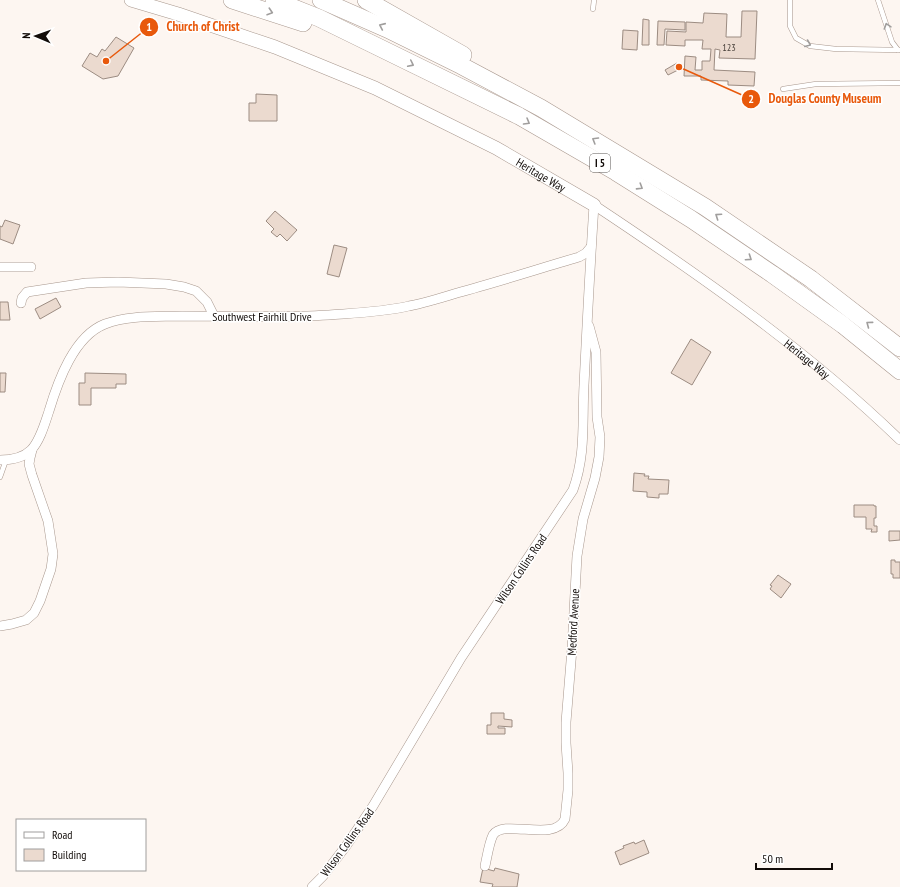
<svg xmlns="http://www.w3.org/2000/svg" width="900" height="887" viewBox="0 0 900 887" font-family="'PT Sans Narrow',sans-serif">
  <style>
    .building { fill: #ebdacf; stroke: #9c8c82 }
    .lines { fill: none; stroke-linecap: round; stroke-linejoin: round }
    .lane-casing { stroke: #a8978d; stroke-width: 5.5 }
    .street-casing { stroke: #a8978d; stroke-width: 10 }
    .secondary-casing { stroke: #a8978d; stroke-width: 14 }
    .highway-casing { stroke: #a8978d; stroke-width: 18 }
    .lane { stroke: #fff; stroke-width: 4.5 }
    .street { stroke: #fff; stroke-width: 9 }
    .secondary { stroke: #fff; stroke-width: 13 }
    .highway { stroke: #fff; stroke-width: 17 }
    .oneway { stroke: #a09e9d }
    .labels { text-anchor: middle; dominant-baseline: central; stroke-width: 3; stroke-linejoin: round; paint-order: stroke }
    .number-label { font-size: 10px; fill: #48403a }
    .shield { fill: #fff; stroke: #595553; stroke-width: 1 }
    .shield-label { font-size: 11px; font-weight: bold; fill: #120c09 }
    .street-label { font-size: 12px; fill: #120c09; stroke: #fff }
    .leader { fill: none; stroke: #e8590c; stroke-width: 1.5 }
    .callout-dot { fill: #e8590c; stroke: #fff; stroke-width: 1.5 }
    .mark-label { font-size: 12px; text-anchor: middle; font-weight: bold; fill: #fff }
    .callout-label { font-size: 13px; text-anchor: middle; font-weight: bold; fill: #e8590c; stroke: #fff; stroke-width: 3; stroke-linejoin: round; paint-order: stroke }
  </style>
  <rect width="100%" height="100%" fill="#fdf6f1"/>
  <!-- building -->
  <g class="building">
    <path d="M742,11H757L755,59L719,58L720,50L715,49L714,70L755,72L754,86L728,85V81L701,80V76H684L685,56L696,57L695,70H702V61H710L711,49H702L703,40H685V46L666,45L667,31L686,32V22L703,23L704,13L727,14L726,37H741Z"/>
    <path d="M643,19L649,20V45H642Z"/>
    <path d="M658,21L685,22V30L665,29L664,45H657Z"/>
    <path d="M623,30L638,31L637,50L622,49Z"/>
    <path d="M116,37L134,48L118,76L103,79L82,66L90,53L97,57L102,49L105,51Z"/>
    <path d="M677,63L680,69L668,75L665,70Z"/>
    <path d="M256,94L277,95V121H249V103H256Z"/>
    <path d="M275,211L297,230L287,241L280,234L277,237L271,232L274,229L266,221Z"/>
    <path d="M5,220L20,225L13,244L0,239V226L2,227Z"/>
    <path d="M334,245L347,248L339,277L327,274Z"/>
    <path d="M56,298L61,307L40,319L35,309Z"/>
    <path d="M0,302H8L10,320H0Z"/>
    <path d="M691,339L711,352L692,385L671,373Z"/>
    <path d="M0,373H6L5,392H0Z"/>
    <path d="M85,373L126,374V384H116V388H91V405H79V383H85Z"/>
    <path d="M634,473L645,474L644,476H649L648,479L669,480L668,494H659V498L647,497V492L633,491Z"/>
    <path d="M854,505H874V506H876V518H874V526H877V532H871L872,529H866V517H854Z"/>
    <path d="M889,531H900V540L889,541Z"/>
    <path d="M891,560H895V562H900V578H893V574H891Z"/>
    <path d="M778,575L791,584L781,598L770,589L772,586L770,585Z"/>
    <path d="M491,713H504V719L512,720V727L498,726V728H505V734H487V725H491Z"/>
    <path d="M644,840L649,853L620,865L615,852L624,848L623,846L634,842L635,844Z"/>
    <path d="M483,868L494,871L495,868L519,874L517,887H492L493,884L480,882Z"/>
  </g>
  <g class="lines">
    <!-- lane casing -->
    <g class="lane-casing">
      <g id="lane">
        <path d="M790,0V26L796,38L810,46L836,49L900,50"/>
        <path d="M878,0L892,42L898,50"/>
        <path d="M593,9L594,0"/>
        <path d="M783,89L816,84L900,83"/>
        <path d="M0,477L6,460"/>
      </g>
    </g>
    <!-- street casing -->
    <g class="street-casing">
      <g id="street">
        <path id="s1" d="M594,205C701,276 807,350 900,440"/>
        <path d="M0,267H31"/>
        <path d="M21,303L22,298L27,292L86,283L118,282L166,284L184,287L196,291L207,302L214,316"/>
        <path d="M0,460C11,460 23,458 31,450C40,441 45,423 49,411C58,381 74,336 105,324C129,315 157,317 182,316C231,316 280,318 329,315C355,313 383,312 409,306C425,303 441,298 457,293C498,282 538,269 579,257L586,253L591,247"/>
        <path d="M0,626L12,624L26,620L34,613L40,601L51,569L53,554L48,521L32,475L29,464L30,458L32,450"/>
        <path d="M485,866C487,857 489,843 493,835C504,818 554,843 565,819L568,790V773L566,743V722L572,649L577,556L583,519L595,478L599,457L600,437L597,417L596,352L589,326"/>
        <path d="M312,887L323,876L346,846L373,806L461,658L573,490C586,454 582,422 584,385C587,325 590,265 594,205"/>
      </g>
    </g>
    <!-- secondary casing -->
    <g class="secondary-casing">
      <g id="secondary">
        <path id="s2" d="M131,0L178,14L275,47L375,88L496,148L594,205"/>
      </g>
    </g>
    <!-- highway casing -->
    <g class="highway-casing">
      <g id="highway">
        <path d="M232,0L303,23"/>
        <path d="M274,0L319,18L519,116L616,172L691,219L772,274L843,325L900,371"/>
        <path d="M321,0L387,29L462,66L541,108L705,207L811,279L900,348"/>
        <path d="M366,0L463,55"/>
      </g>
    </g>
    <!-- lane -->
    <use href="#lane" class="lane"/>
    <!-- street -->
    <use href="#street" class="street"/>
    <!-- secondary -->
    <use href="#secondary" class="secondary"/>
    <!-- highway -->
    <use href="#highway" class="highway"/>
  </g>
  <!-- one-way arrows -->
  <defs><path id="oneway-chevron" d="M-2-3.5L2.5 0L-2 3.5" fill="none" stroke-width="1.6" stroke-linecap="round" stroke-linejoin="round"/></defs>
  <g class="oneway">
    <use href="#oneway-chevron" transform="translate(270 12) rotate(18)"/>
    <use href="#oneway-chevron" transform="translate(382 26) rotate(-156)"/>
    <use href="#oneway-chevron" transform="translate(887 26) rotate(-108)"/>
    <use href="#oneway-chevron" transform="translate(808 44) rotate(22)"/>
    <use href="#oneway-chevron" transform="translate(411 64) rotate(26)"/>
    <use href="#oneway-chevron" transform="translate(527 122) rotate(30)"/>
    <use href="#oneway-chevron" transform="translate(595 140) rotate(-149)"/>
    <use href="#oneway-chevron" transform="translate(640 187) rotate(32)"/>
    <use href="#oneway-chevron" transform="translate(718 216) rotate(-146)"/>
    <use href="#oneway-chevron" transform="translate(749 258) rotate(34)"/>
    <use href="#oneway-chevron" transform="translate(869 324) rotate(-143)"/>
  </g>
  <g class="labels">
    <!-- number labels -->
    <g class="number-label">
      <text x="729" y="47">123</text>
    </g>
    <!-- shield labels -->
    <rect class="shield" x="590" y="154" width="20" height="18" rx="3"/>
    <g class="shield-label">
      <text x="600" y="163">I 5</text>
    </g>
    <!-- street labels -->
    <g class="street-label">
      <text stroke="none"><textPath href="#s2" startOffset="447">Heritage Way</textPath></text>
      <text x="262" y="316">Southwest Fairhill Drive</text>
      <text stroke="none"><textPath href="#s1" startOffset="263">Heritage Way</textPath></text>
      <text transform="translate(521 569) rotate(-56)">Wilson Collins Road</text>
      <text transform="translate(573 622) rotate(-87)">Medford Avenue</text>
      <text transform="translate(347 842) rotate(-54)">Wilson Collins Road</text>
    </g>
  </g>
  <!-- callouts -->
  <path class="leader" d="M106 61L149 27M679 67L751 99"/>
  <g class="callout-dot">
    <circle cx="106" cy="61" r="4"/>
    <circle cx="679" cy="67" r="4"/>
    <circle cx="149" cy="27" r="10"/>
    <circle cx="751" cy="99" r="10"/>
  </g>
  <g class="mark-label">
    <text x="149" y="31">1</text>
    <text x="751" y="103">2</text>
  </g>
  <g class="callout-label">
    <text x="203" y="31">Church of Christ</text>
    <text x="825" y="103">Douglas County Museum</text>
  </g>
  <!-- legend -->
  <rect x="16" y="819" width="130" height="52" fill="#ffffff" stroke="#a09e9d"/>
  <rect x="24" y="832" width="20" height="6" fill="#ffffff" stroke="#a09e9d"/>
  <text x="52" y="839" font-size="12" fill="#120c09">Road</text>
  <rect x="24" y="849" width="20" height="12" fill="#ebdacf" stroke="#a09e9d"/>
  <text x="52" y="859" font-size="12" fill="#120c09">Building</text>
  <!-- north arrow -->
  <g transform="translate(36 36) rotate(272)" stroke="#ffffff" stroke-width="3" paint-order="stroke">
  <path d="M0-3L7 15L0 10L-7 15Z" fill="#120c09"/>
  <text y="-6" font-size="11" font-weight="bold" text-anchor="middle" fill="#120c09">N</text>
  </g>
  <!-- scale -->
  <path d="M756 863v6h76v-6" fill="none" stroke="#120c09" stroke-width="2"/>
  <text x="762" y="863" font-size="12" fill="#120c09" stroke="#ffffff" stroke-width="3" paint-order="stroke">50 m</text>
</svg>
